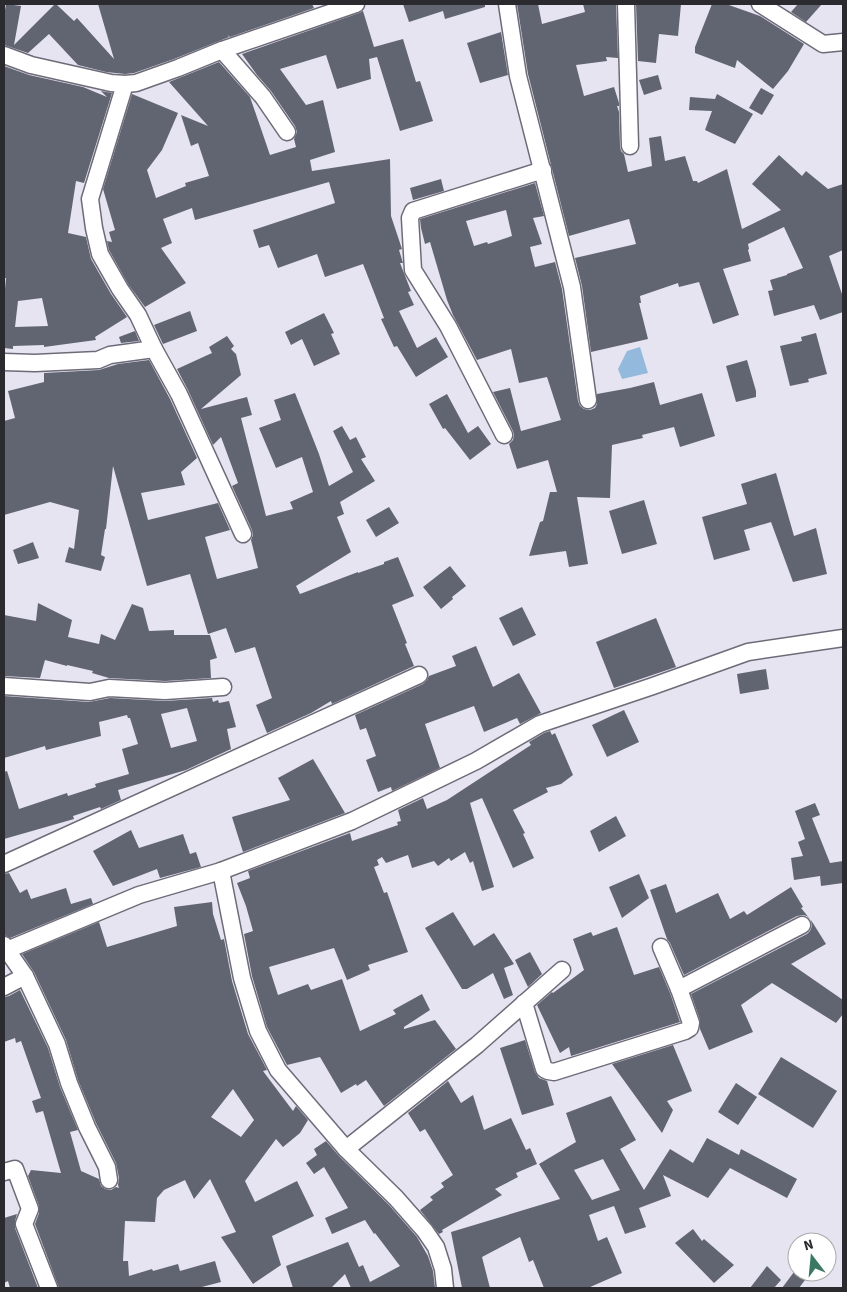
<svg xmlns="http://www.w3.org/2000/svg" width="847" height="1292" viewBox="0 0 847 1292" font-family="'Source Sans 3',sans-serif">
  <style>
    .water { fill: #93badd }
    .building { fill: #616571; fill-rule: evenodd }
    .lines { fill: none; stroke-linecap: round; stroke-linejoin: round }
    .street-casing { stroke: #6e6b78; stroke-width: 19 }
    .street { stroke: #fff; stroke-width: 16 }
  </style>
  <rect width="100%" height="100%" fill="#e7e4f2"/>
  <!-- water -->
  <path class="water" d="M640,347L648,373L622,379L618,369L627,351Z"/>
  <!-- building -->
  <g class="building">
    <path d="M6,4L21,6L14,45L55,4H56L74,21L77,18L114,59L98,4H312L314,8L230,37L228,35L229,37L174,59L134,73L125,74L106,72L78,65L49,34L28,53L4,45V16Z"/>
    <path d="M403,4H485V7L445,19L443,11L409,22Z"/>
    <path d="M517,4H538L542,24L585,12L583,4H616L618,58L606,57L607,61L576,65L584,96L614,87L619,103V106H617L619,112L620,146L621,151L624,154L628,172L652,166L649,138L661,136L665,161L685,156L693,181H697L698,183L727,169L742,229L781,210L752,184L779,155L802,176L806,171L828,189L843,184V250L829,256L843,297V312L820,320L814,305L774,316L768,291L773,290L770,280L787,275V274L803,268L784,227L748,244L749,249L748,250L751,261L723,269L739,315L713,324L699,282L679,287L678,283L640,296L641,303H639L648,339L591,352L582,286L575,258L636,244L629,219L569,236L528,74Z"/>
    <path d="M636,4H681L678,36L659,34L656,63L638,61Z"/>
    <path d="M712,4H726L760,16L804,44L788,71L773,89L737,60L735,68L695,53V47Z"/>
    <path d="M798,4H822L806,22L791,12Z"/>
    <path d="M363,11L374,47L403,39L416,82L420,81L433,121L400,131L377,57L369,59L371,79L337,89L326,55L280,69L306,105L323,100L335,152L310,160L312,171L390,159L391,216L402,249L399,250L403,263H400L411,291L408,292L414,305L399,311L417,348L436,337L448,357L416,377L397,346L394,347L381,319L384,318L363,264L325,277L317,254L278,268L269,245L259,248L253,230L335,203L329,182L195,220L192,208L163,219L172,243L161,248L186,283L145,307L128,284L109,250L107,241L112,242L109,232L115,230L103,189L132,94L178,113L162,150L147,170L156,198L186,186L185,183L209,176L198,143L191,146L181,115L208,126L169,82L219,62L250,97L270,155L296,147L294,139L297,132L295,126L271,91L257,75L242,54L359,13Z"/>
    <path d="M501,32L508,75L480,83L467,43Z"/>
    <path d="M4,66L29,75L83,87L107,97L101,91L112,93L84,183L76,181L68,233L86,237L91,259L111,294L127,317L95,337L96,340L44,347V345L13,346V349L4,348V300L6,278H4ZM42,298L48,326L15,327L18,301Z"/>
    <path d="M658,75L662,89L644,95L639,80Z"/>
    <path d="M761,88L774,95L762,115L749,108Z"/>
    <path d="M717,94L753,114L735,144L705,130L712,111L689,110L690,97L715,99Z"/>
    <path d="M441,179L444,191L413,200L410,188Z"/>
    <path d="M535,183L544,216L533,218L542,244L530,247L535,267L555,262L562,289L578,401L580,406L584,409L590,410L595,408L597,404V394L630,388L654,382L660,405L702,393L715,436L680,447L674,427L642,435L643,438L612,445L610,498L577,497L588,564L569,567L566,551L529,556L540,522L543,521L550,492H557L548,460L517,469L509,444L513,440L514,435L513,431L493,392L510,388L521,431L561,420L547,377L519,383L511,349L477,360L453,315L447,300L430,242L425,244L421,228L420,219ZM506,210L512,236L488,244L487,242L474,246L466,221Z"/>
    <path d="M190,311L197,331L163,344L154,325Z"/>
    <path d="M324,313L334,333L331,334L340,354L314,366L302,339L291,345L285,332Z"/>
    <path d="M135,331L139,341L121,343L119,337Z"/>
    <path d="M816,333L827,374L808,379L809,382L790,386L780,346L802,341L801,337Z"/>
    <path d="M227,336L234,346L231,349L236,354L241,375L201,409L247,397L252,415L241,418L266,516L293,509L290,502L313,492L302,457L276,468L259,428L281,420L274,400L295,393L319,454L329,486L353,472L333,431L342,426L350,440L356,437L366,457L361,459L375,481L340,502L344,514L337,517L351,552L296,586L300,594L358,572V573L384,564V562L398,557L414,596L392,605L407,643L405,644L414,666L332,704L331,701L311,713L267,733L256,705L272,698L255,647L235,653L226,628L208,634L190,574L147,586L113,466L106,529H105L101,555L105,557L101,571L65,562L69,547L74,549L79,510L50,502L4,515V421L15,418L8,391L44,382V373L99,370L118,364L149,360L170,399L197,458L181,472L185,485L141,493L148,520L218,503L230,530L205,537L217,579L258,568L251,540L253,535L252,530L232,486L238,483L221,437L213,445L188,390L177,369L212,353L209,347Z"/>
    <path d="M747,360L756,391V397L736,402L726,366Z"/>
    <path d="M447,394L468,433L478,426L491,444L470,460L445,428L443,429L429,404Z"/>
    <path d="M776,473L794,536L816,528L827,574L793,582L771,522L744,530L750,550L714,560L702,517L747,504L741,484Z"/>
    <path d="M644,500L657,544L622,554L609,511Z"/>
    <path d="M389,507L399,523L376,537L366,520Z"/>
    <path d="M33,542L39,558L18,564L13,550Z"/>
    <path d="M450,566L466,586L452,597L453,599L441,609L423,587Z"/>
    <path d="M38,603L72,620L68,637L99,644L101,634L115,640L132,604L143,608L149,631L174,630V635H210L217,658L210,660L211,678L165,681L109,678L92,673L93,671L67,665V666L45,660L40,678L4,676V615L36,621Z"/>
    <path d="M522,607L536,635L513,646L499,618Z"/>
    <path d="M656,618L676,667L614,688L596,642Z"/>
    <path d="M476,646L493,687L519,673L541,713L520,724L517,718L484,732L474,706L425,724L440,768L392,791L391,787L378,792L366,760L376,756L366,728L360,730L355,715L423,684L427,680L429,676L456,666L452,656Z"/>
    <path d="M766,669L769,689L740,694L737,674Z"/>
    <path d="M4,696L89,702L110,698L165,701L212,698L213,702L218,700L219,703L229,701L236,727L227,729L231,749L186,770L118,790L121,800L101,809L100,807L73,816L74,819L4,839V772L7,771L19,809L67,793L68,796L96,787L95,784L129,774L122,749L138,744L130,718H128L127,715L99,722L101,736L46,750L45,746L4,758ZM187,708L197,741L171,748L161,714Z"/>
    <path d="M624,710L639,742L607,757L592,725Z"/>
    <path d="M550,731L552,735L555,733L573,775L561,784L546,788L548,792L513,810L525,833L523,834L534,858L513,868L482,798L470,803L494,887L482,891L473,861L470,863L465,852L451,861L449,858L438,866L434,861L412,868L408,855L386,863L382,857L377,860L379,865L374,867L384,893L387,892L408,952L368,965L370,970L347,980L334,948L269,967L278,995L308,984L311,990L342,979L360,1031L396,1014L393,1010L422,994L430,1010L404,1027V1029L435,1020L456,1049L384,1106L366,1080L357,1086L356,1084L341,1093L320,1057L287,1065L267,1027L252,976L244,934L253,931L246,906L237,883L250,878L248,871L350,833L352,841L398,825L397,822L401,821L398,810L423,798L427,809L447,800L531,745L529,742L544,733Z"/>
    <path d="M313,759L345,813L243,852L232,817L290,800L278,778Z"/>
    <path d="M815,803L820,815L812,818L830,863L843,861V883L821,886L820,876L794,880L791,858L803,856L798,842L805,839L795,811Z"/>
    <path d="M616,816L626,836L599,852L590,831Z"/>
    <path d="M131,830L139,848L183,834L190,854L196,852L201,867L160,878L157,869L113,886L93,851Z"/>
    <path d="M9,873L20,893L27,889L31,899L66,888L71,904L91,898L93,904L10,938L4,935V874Z"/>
    <path d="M639,874L649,898L622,918L609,887Z"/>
    <path d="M666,884L676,913L718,893L730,919L744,911L747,915L791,887L803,907L801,908L810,919L807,916L803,915L797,916L684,975L670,943L667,939L650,890Z"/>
    <path d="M212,902L213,914L221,940L224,939L232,981L248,1034L267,1070L263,1071L293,1111L296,1106L308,1120L300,1133L283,1147L276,1139L245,1181L255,1202L297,1181L314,1216L272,1236L281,1265L253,1284L221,1237L236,1232L210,1179L194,1199L185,1180L164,1190L157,1198L155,1222L125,1221L123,1261H128L129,1276L152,1269L153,1271L178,1264L180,1271L215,1261L221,1282L198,1288H59L35,1224L39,1213V1206L28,1176L31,1170L61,1173L43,1111L36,1113L32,1101L41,1098L21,1041L16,1043L15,1038L4,1042V997L9,996L20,990L48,1048L60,1087L78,1130L70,1132L81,1171L99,1179L101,1186L105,1189L111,1190L116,1187L119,1188L118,1185L119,1178L116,1163L96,1123L78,1080L66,1040L34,972L22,954L99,922L107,947L177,926L174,907ZM233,1089L254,1120L241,1137L211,1117Z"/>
    <path d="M453,912L474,946L494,933L514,964L504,968L513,995L504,999L493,973L467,989H462L425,928Z"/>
    <path d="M811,920L826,944L791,964L843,1000V1014L836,1023L772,983L741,1005L753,1032L709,1050L700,1029V1020L691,994L807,934L810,931L812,926Z"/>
    <path d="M617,927L634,975L659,967L670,993L680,1022L571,1056L569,1047L560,1053L537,1005L552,992L553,993L584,970L573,939L591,932L593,936Z"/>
    <path d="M530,952L542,974L528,987L515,960Z"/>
    <path d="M525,1040L535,1072L539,1078L547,1081L554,1105L522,1115L500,1048Z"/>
    <path d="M673,1045L692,1091L667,1101L673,1110L662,1133L612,1064Z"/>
    <path d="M781,1057L837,1091L813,1128L758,1094Z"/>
    <path d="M448,1081L461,1103L473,1095L484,1130L511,1118L526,1150L530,1148L537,1164L516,1173L518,1177L495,1189L502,1195L442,1230L443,1232L439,1234L420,1210L433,1200L430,1197L444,1187L441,1183L453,1175L425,1129L420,1132L408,1113Z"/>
    <path d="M736,1083L757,1097L738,1125L718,1112Z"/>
    <path d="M611,1096L636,1140L620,1149L644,1190L670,1149L693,1163L707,1138L739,1155L741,1149L797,1179L787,1198L730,1168L708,1198L663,1175L671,1196L639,1208L646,1227L625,1234L614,1206L589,1215L598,1241L607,1237L622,1273L588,1288H544L533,1260L529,1262L520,1237L482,1257L490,1288H462L451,1232L560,1199L539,1164L576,1142L566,1113ZM603,1159L620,1190L592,1200L574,1170Z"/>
    <path d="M326,1141L339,1156L389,1205L417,1237L428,1256L433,1271L435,1288H351L345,1274L331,1288H293L286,1266L348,1242L359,1267L363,1265L370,1282L400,1266L375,1233L374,1234L365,1220L332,1234L325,1218L348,1208L324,1167L314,1174L306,1163L317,1155L314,1149Z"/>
    <path d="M17,1214L15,1221V1228L38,1288H10L8,1281L4,1283V1218Z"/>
    <path d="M693,1229L702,1241L704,1239L734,1265L714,1283L675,1243Z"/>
    <path d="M767,1266L781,1280L774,1288H750Z"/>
    <path d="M794,1272H811L799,1288H782Z"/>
  </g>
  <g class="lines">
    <!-- street casing -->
    <g class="street-casing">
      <g id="street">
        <path d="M507,4L518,76L572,287L588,400"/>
        <path d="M626,4L630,146"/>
        <path d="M760,4L823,44L843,42"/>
        <path d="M222,50L263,97L287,132"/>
        <path d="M4,55L31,65L111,83L125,84L136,83L178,68L222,50L356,4"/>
        <path d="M125,84L90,199L94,228L100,254L120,289L138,315L154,349"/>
        <path d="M4,362L35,363L98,360L110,355L154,349L179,394L243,534"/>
        <path d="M504,435L448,326L413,270L410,218L413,211L543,170"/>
        <path d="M4,686L90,692L109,688L165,691L223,687"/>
        <path d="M4,864L419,675"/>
        <path d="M221,871L352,821L476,761L540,724L653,686L748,652L843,638"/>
        <path d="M4,945L7,950L139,895L221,871L242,978L258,1031L278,1070L346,1149L396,1198L425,1231L436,1247L443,1269L445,1288"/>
        <path d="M661,947L679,989"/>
        <path d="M25,976L57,1044L69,1083L87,1127L107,1167L109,1180"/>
        <path d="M4,987L25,976L7,950"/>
        <path d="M524,1003L544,1069L548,1071L554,1072L685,1031L690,1028L691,1023L679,989L802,925"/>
        <path d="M346,1149L477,1045L562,970"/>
        <path d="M4,1172L15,1169L30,1209L24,1224L49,1288"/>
      </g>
    </g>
    <!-- street -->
    <use href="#street" class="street"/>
  </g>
  <!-- border -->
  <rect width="847" height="1292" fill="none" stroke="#2b2a2f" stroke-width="10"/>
  <!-- north arrow -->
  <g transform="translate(812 1257) rotate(344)"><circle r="24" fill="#ffffff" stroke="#aaaaac"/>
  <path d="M0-4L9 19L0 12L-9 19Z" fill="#3a7864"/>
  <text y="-8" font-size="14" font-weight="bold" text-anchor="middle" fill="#2b2a2f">N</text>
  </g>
</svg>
